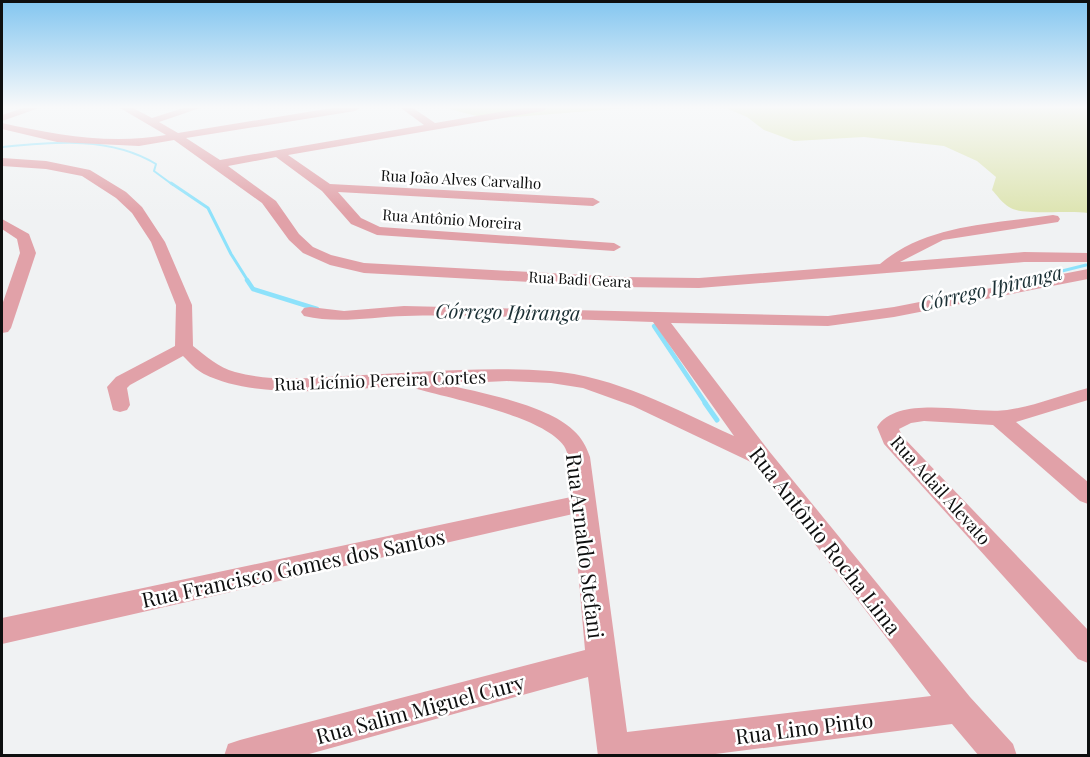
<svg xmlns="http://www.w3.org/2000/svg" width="1090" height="757" viewBox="0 0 1090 757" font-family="'Playfair Display',serif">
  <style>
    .green { fill: #dde4b1 }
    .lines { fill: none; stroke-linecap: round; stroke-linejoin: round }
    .stream-far3 { stroke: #8de2fb; stroke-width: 2 }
    .stream-far2 { stroke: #8de2fb; stroke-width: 3 }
    .stream-far1 { stroke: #8de2fb; stroke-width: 4.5 }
    .stream { stroke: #8de2fb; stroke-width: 5 }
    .minor { fill: #e1a1a8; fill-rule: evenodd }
    .labels { text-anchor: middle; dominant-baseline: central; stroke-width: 5; stroke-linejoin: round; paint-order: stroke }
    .far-street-label { font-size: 15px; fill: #0e0f0f; stroke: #fff }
    .street-label { font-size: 18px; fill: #0e0f0f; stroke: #fff }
    .water-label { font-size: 20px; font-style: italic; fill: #1a2f34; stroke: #fff }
    .near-street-label { font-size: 21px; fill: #0e0f0f; stroke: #fff }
  </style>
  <rect width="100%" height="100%" fill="#f0f2f3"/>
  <!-- green -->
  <g class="green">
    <path d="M446,108H628L488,119Z"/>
    <path d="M726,108H1088V213C1069,210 1021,216 1009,207C1002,203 997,195 992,190L996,177L977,161L944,146L864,137L794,141L764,130L747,117Z"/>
  </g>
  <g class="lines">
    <!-- stream-far3 -->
    <path class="stream-far3" d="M2,147C54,142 110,136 156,164L154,171L173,185"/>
    <!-- stream-far2 -->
    <g class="stream-far2">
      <path d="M171,183L208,208L231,254L248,281"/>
      <path d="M1022,281L1086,265"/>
    </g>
    <!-- stream-far1 -->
    <g class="stream-far1">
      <path d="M247,280L253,289L317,309"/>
      <path d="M1008,285L1028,280"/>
      <path d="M654,326L706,404"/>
    </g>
    <!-- stream -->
    <path class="stream" d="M705,403L717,420"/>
    <!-- minor -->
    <g class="minor">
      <path d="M23,108H39L2,121V115Z"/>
      <path d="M120,108H133L152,118L183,108H200L159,122L178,133L332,108H360L355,111L186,138L220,160L424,125L401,108H413L435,123L524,108H548L543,111L288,155L330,184L593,198L600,202L593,206L338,192L361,218L380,227L614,243L621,247L614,251L377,235L351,224L322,191L276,157L228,166L276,201L299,234L313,247L331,255L364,263L621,277L699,278L880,264C927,224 994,224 1053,215L1058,216L1060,219L1058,222L943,240L900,262L1024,252L1088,253V262H1024L699,288L621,287L364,273L330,265L303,253L289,240L262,203L174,140L139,146L57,142L2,129V123C56,135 111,145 166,135Z"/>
      <path d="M2,158L46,161L90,170L126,192L142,207L165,242L192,305L193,346C207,357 218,367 235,372C271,382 308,378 344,376C412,373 482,366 550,371C615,376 675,409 734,436L653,322C571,320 487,314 405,316C370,317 338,324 304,316L301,312L304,308L310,307L344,311L404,306L828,316L894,307L1088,269V279L894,317L828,326L671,323L769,451L970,697L1013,744L1017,756H979L952,724L700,756H598L588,677L302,756H224L228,744L240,740L585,650L573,514L2,644V618L571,497C570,482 572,459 564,446C543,416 452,399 417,389L414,385C352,388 260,402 204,374C196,370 189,362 183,356L130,385L127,388L130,405L127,410L120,412L113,410L107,387L116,377L175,346L176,305L151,242L132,213L116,198L82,176L46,169L2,166ZM507,381L551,383L583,388L633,406L753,463L931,696L627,732L590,457C586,446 582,438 573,430C547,405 479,392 443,384Z"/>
      <path d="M2,219L29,234L36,253L11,328L8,332L2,333V305L20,253L17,239L2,229Z"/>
      <path d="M1088,388V400L1016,422L1088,482V504L1080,501L993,425L924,421L911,423L899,429L902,436L1088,630V663L1078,659L884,444L877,427C899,393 973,415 1007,410C1035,406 1061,395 1088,388Z"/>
    </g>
  </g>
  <!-- sky -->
  <linearGradient id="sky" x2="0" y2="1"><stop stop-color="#83c6f0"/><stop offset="0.5" stop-color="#f8f9fa"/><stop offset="1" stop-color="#f8f9fa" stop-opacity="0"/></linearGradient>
  <rect width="1090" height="214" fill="url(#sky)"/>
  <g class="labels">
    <!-- far-street labels -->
    <g class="far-street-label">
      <text transform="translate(461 179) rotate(3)">Rua João Alves Carvalho</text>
      <text transform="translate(452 219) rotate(4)">Rua Antônio Moreira</text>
      <text transform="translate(580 279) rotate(3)">Rua Badi Geara</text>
    </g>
    <!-- street labels -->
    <g class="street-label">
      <text transform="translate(380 380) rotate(-2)">Rua Licínio Pereira Cortes</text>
      <text transform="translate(941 490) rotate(48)">Rua Adail Alevato</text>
    </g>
    <!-- water labels -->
    <g class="water-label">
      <text transform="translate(991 287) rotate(-13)">Córrego Ipiranga</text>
      <text transform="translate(508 311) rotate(1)">Córrego Ipiranga</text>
    </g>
    <!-- near-street labels -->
    <g class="near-street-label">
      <text transform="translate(826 540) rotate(52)">Rua Antônio Rocha Lima</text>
      <text transform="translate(586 546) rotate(83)">Rua Arnaldo Stefani</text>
      <text transform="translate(293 567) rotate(-12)">Rua Francisco Gomes dos Santos</text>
      <text transform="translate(420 708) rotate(-15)">Rua Salim Miguel Cury</text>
      <text transform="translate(804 727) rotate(-7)">Rua Lino Pinto</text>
    </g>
  </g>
  <!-- border -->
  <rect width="1090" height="757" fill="none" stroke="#0e0f0f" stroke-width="6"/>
</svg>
